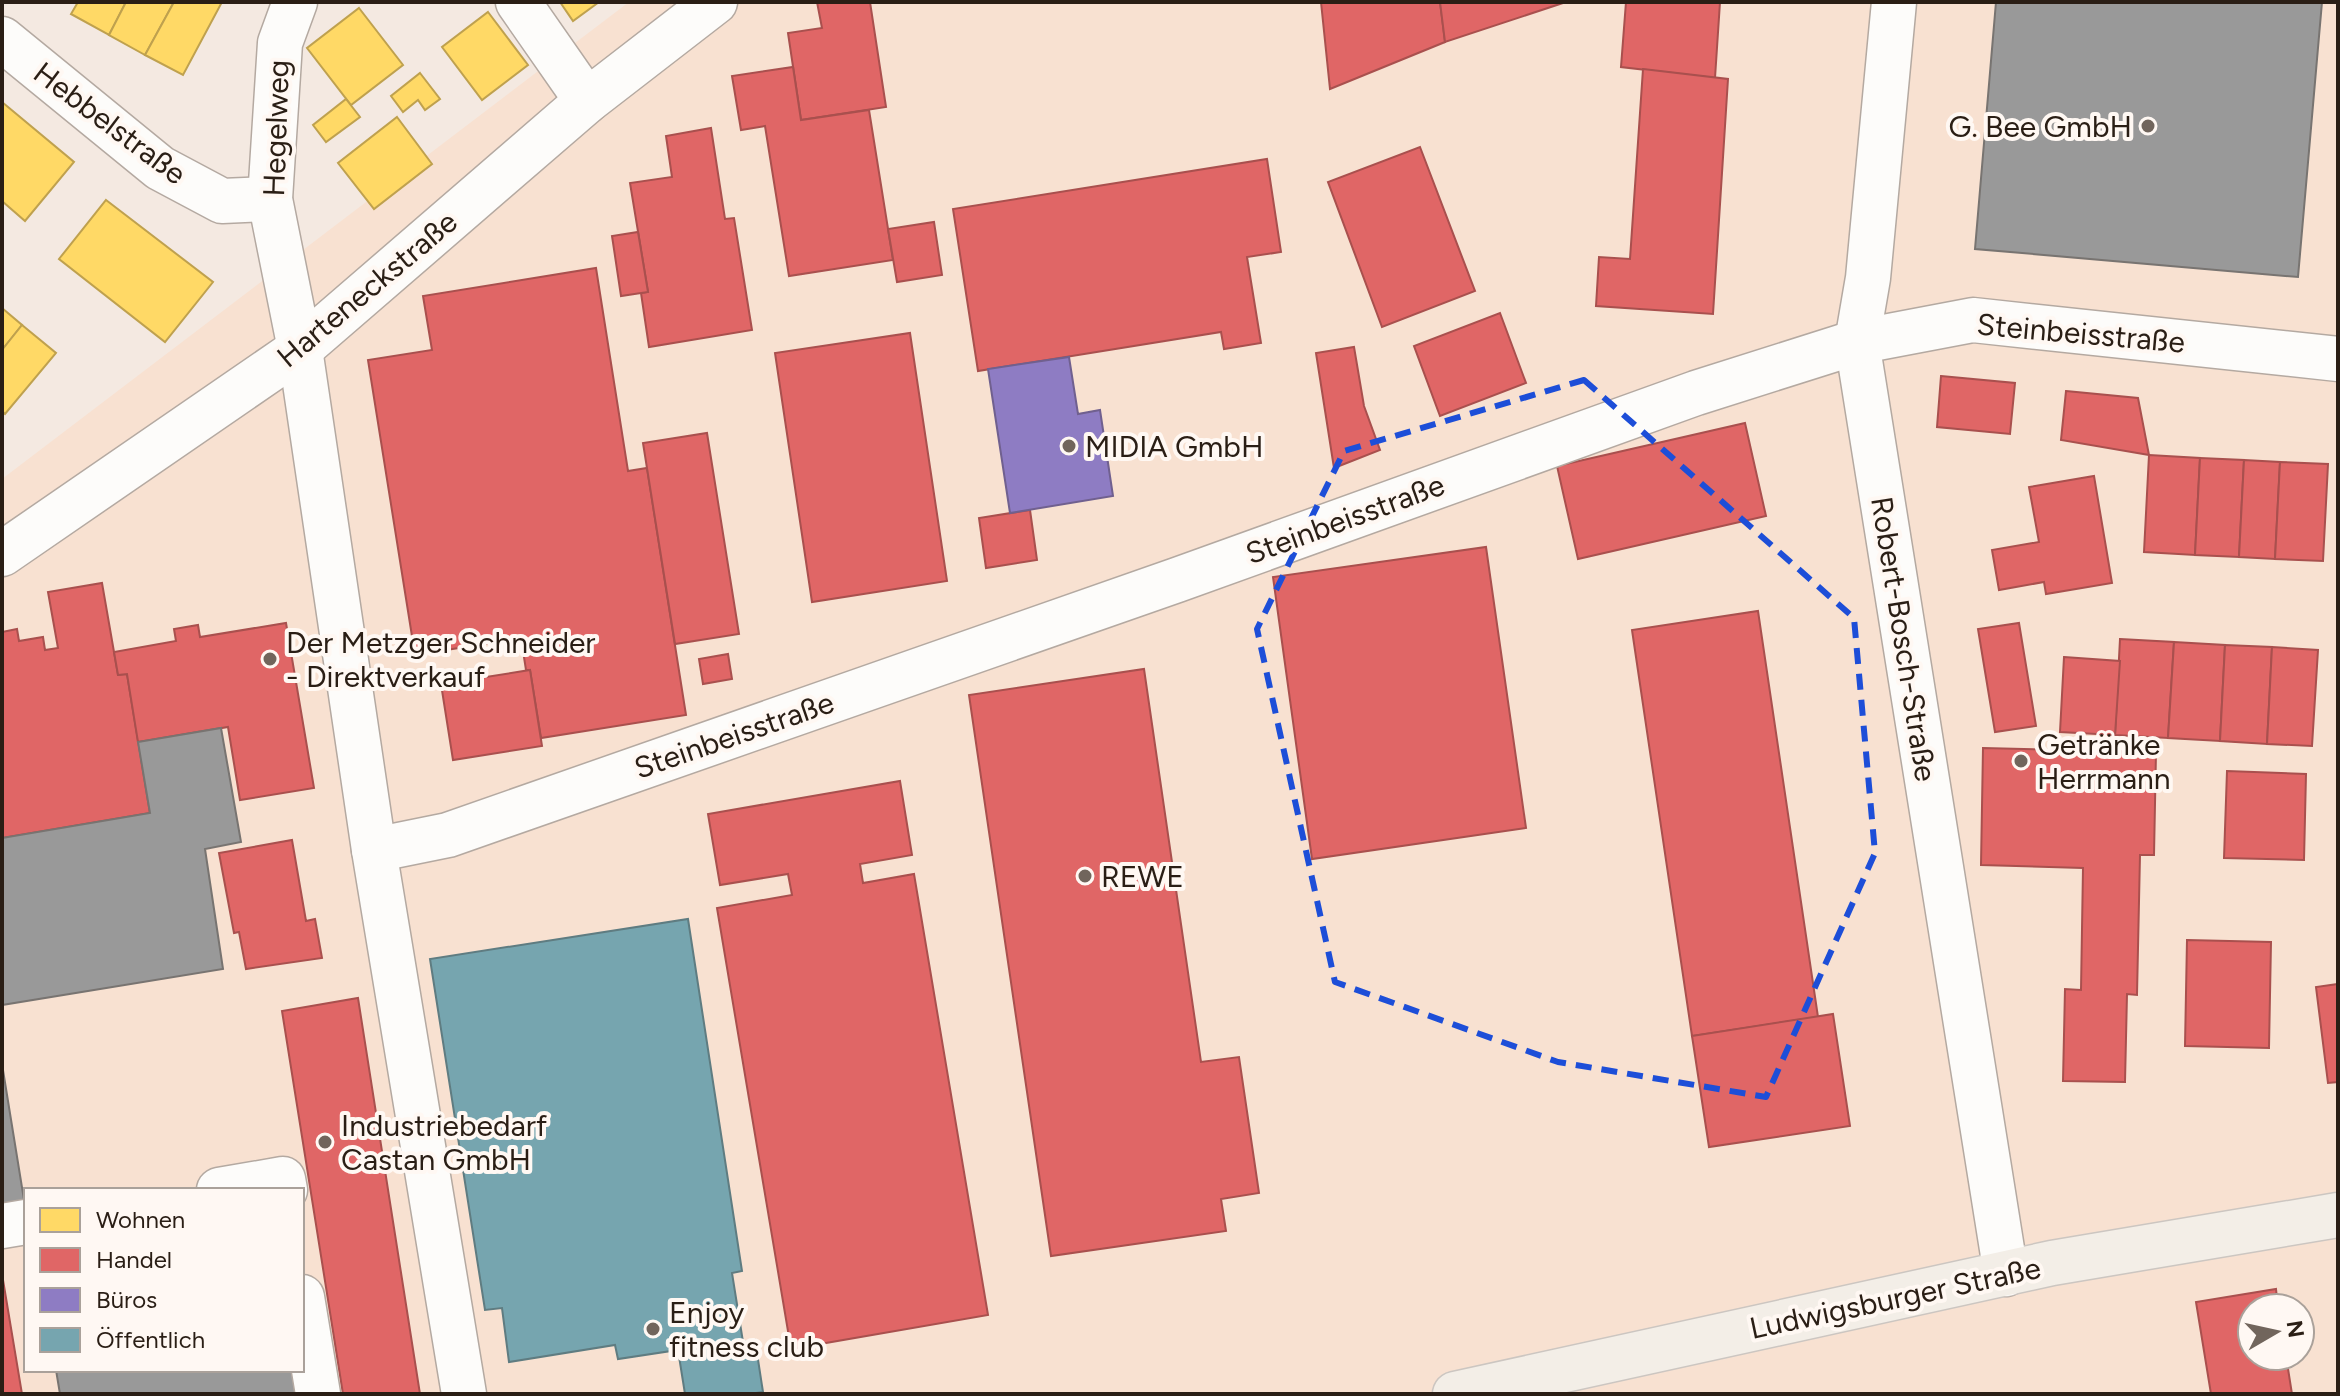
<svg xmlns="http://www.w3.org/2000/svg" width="2340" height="1396" viewBox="0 0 2340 1396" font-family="Figtree,sans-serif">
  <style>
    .built { fill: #f8e1d1; fill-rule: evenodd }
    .homes { fill: #ffd966; stroke: #bfa14e; stroke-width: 2 }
    .shops { fill: #e06666; stroke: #a9504e; stroke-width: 2 }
    .offices { fill: #8e7cc3; stroke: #70608f; stroke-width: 2 }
    .public { fill: #76a5af; stroke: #5f7c81; stroke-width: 2 }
    .industry { fill: #999; stroke: #787471; stroke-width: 2 }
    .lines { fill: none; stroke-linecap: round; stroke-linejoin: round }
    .minor-casing { stroke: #b4a9a1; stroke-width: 47 }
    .major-casing { stroke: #ccc6c1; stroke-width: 47 }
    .minor { stroke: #fdfcfa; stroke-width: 44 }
    .major { stroke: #f3eee7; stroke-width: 44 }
    .marked { fill: none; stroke: #1d4ed8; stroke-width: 6; stroke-dasharray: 16 10; stroke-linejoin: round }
    .poi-dot { fill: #71655c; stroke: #fff8f3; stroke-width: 3 }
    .labels { text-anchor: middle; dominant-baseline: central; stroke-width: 8; stroke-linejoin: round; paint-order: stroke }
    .street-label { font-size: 30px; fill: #2a1e15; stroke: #fff8f3 }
    .poi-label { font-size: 30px; fill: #2a1e15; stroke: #fff8f3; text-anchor: start }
  </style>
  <rect width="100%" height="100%" fill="#f4e9e1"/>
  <!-- built -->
  <path class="built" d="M629,2H2338V1394H2V479ZM26,1190H302V1370H26ZM2252,1308H2300V1356H2252Z"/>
  <!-- homes -->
  <g class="homes">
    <path d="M78,2H126L109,35L71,14Z"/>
    <path d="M126,2H174L145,55L109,35Z"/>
    <path d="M174,2H222L183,75L145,55Z"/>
    <path d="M560,2H599L573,21Z"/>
    <path d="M359,8L403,65L351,105L307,48Z"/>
    <path d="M488,12L528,65L482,100L442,47Z"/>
    <path d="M420,73L440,99L425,110L418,100L403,112L391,96Z"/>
    <path d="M346,99L360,117L326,142L313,125Z"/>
    <path d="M2,102L74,162L25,221L2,201Z"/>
    <path d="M397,117L432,164L374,209L338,163Z"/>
    <path d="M106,200L213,282L165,342L59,259Z"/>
    <path d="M2,308L22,325L2,350Z"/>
    <path d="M22,325L56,353L5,414L2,411V350Z"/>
  </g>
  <!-- shops -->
  <g class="shops">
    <path d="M817,2H870L886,107L801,120L788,33L822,28Z"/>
    <path d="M1321,2H1440L1445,42L1330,89Z"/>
    <path d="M1440,2H1566L1445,42Z"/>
    <path d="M1626,2H1720L1715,78L1621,67Z"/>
    <path d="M793,67L801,120L869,110L893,260L789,276L765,126L741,130L732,76Z"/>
    <path d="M1643,69L1728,79L1713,314L1596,306L1599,257L1630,259Z"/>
    <path d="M711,128L725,219L734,218L752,330L649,347L641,293L648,292L630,183L672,177L666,136Z"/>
    <path d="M1420,147L1475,291L1382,327L1328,182Z"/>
    <path d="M1267,159L1281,252L1247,257L1261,343L1224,349L1221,332L978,371L953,209Z"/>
    <path d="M934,222L942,275L897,282L888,229Z"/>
    <path d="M638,232L648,292L621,296L612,236Z"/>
    <path d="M596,268L628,471L647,468L686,715L541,738L530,670H526L521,638L415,655L368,360L432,350L423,296Z"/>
    <path d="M1500,313L1526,383L1440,416L1414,346Z"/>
    <path d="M910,333L947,581L812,602L775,353Z"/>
    <path d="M1354,347L1364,406L1380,450L1334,468L1316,353Z"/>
    <path d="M1941,376L2015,383L2010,434L1937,427Z"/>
    <path d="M2066,391L2138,398L2149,455L2061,440Z"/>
    <path d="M1745,423L1766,516L1578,559L1557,466Z"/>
    <path d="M707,433L739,634L675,644L643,443Z"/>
    <path d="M2149,455L2200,458L2195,555L2144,552Z"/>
    <path d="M2200,458L2244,460L2239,557L2195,555Z"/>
    <path d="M2244,460L2280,462L2275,559L2239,557Z"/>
    <path d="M2280,462L2328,464L2323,561L2275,559Z"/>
    <path d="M2094,476L2112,583L2046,594L2044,582L1999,590L1992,550L2039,542L2029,487Z"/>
    <path d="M1030,510L1037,560L986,568L979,518Z"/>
    <path d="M1486,547L1526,828L1312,859L1273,577Z"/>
    <path d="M102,583L118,675L127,674L150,813L2,838V632L17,629L19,641L43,637L45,650L58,648L48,592Z"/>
    <path d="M1758,611L1818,1017L1692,1036L1632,630Z"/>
    <path d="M286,623L314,788L240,800L228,727L138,742L127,674L118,675L114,652L176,641L174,629L198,625L200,637Z"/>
    <path d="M2019,623L2036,726L1995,732L1978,629Z"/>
    <path d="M2120,639L2174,642L2168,738L2115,735Z"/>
    <path d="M2174,642L2225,645L2220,741L2168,738Z"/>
    <path d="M2225,645L2272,647L2267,744L2220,741Z"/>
    <path d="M2272,647L2318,650L2312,746L2267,744Z"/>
    <path d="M728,654L732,679L703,684L699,659Z"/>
    <path d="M2064,657L2120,661L2115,735L2060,732Z"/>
    <path d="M1144,669L1201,1062L1239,1057L1259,1193L1221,1199L1226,1231L1051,1256L969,695Z"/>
    <path d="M530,670L542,746L453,760L441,684Z"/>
    <path d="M1983,748L2156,752L2154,855H2140L2137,995L2127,994L2125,1082L2063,1081L2065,989L2081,990L2083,868L1981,865Z"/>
    <path d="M2227,771L2306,774L2304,860L2224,858Z"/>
    <path d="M900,781L912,855L860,864L863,883L914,874L988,1315L791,1349L717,908L792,895L788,874L720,885L708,814Z"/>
    <path d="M292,840L306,921L315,919L322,958L246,969L239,932L234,933L219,853Z"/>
    <path d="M2187,940L2271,942L2269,1048L2185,1046Z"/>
    <path d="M2338,984V1082L2328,1083L2316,987Z"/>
    <path d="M358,998L420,1394H343L282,1011Z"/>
    <path d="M1833,1014L1850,1126L1709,1147L1692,1036Z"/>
    <path d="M2,1274L22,1394H2Z"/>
    <path d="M2276,1289L2278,1308H2252V1356H2286L2292,1394H2211L2196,1302Z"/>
  </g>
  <!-- offices -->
  <path class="offices" d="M1069,357L1078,414L1100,410L1113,496L1010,513L988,369Z"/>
  <!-- public -->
  <path class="public" d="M688,919L742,1271L732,1273L743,1342L755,1340L763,1392L749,1394H685L678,1350L618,1359L615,1345L509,1362L502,1308L485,1310L430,959Z"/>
  <!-- industry -->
  <g class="industry">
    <path d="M1996,2H2322L2298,277L1975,249Z"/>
    <path d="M221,728L241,842L205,849L223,969L2,1005V838L150,813L138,742Z"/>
    <path d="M2,1064L25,1206L2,1210Z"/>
    <path d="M56,1370H296L301,1394H60Z"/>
  </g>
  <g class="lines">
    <!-- minor casing -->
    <g class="minor-casing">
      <g id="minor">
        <path d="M295,2L280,43L270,199L300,349L374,850L464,1394"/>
        <path d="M518,2L587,101"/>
        <path d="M1894,2L1868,278L1857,342L2006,1274"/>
        <path d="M2,39L160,168L222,201L270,199"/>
        <path d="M2,554L300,349L587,101L715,2"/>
        <path d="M374,850L448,835L1177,580L1696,393L1857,342L1973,320L2338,359"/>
        <path d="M219,1190L283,1179L285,1190"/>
        <path d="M2,1226L26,1222"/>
        <path d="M302,1297L318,1394"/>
      </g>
    </g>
    <!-- major casing -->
    <g class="major-casing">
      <path id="major" d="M1455,1394L2052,1263L2338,1215"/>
    </g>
    <!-- minor -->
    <use href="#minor" class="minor"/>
    <!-- major -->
    <use href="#major" class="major"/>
  </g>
  <!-- marked area -->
  <path class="marked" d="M1584,380L1854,618L1875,853L1766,1097L1558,1062L1335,982L1257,629L1344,451Z"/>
  <!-- markers -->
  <g class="poi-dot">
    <circle cx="2148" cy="126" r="8"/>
    <circle cx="1069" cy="446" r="8"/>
    <circle cx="270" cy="659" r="8"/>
    <circle cx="2021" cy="761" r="8"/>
    <circle cx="1085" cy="876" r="8"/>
    <circle cx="325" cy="1142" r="8"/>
    <circle cx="653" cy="1329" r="8"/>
  </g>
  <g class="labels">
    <!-- street labels -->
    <g class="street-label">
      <text transform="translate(110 123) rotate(37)">Hebbelstraße</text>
      <text transform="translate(276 128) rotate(-88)">Hegelweg</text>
      <text transform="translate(367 289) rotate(-40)">Harteneckstraße</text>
      <text transform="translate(2081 333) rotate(5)">Steinbeisstraße</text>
      <text transform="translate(1345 519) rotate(-20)">Steinbeisstraße</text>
      <text transform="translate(1904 639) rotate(81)">Robert-Bosch-Straße</text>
      <text transform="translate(734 735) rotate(-19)">Steinbeisstraße</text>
      <text transform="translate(1895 1298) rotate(-12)">Ludwigsburger Straße</text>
    </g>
    <!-- poi labels -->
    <g class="poi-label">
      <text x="2132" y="126" text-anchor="end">G. Bee GmbH</text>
      <text x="1085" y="446">MIDIA GmbH</text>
      <text x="286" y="642">Der Metzger Schneider<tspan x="286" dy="34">- Direktverkauf</tspan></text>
      <text x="2037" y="744">Getränke<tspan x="2037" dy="34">Herrmann</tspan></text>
      <text x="1101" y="876">REWE</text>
      <text x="341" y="1125">Industriebedarf<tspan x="341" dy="34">Castan GmbH</tspan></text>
      <text x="669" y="1312">Enjoy<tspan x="669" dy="34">fitness club</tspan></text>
    </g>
  </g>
  <!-- border -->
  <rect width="2340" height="1396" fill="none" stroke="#2a1e15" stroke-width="8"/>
  <!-- legend -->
  <rect x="24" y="1188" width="280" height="184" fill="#fff8f3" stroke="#aaa19a" stroke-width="2"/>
  <rect x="40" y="1208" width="40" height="24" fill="#ffd966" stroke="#aaa19a" stroke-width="2"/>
  <text x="96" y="1228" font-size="24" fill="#2a1e15">Wohnen</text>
  <rect x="40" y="1248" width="40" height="24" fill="#e06666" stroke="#aaa19a" stroke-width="2"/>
  <text x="96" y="1268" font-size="24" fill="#2a1e15">Handel</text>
  <rect x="40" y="1288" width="40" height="24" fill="#8e7cc3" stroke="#aaa19a" stroke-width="2"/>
  <text x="96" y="1308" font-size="24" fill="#2a1e15">Büros</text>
  <rect x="40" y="1328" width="40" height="24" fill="#76a5af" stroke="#aaa19a" stroke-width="2"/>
  <text x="96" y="1348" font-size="24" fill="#2a1e15">Öffentlich</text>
  <!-- north arrow -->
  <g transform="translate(2276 1332) rotate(81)"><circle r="38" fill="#fff8f3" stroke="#aaa19a" stroke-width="2"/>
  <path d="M0-6L14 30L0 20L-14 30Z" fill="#71655c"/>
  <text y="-12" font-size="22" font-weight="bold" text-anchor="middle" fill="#2a1e15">N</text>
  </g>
</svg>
